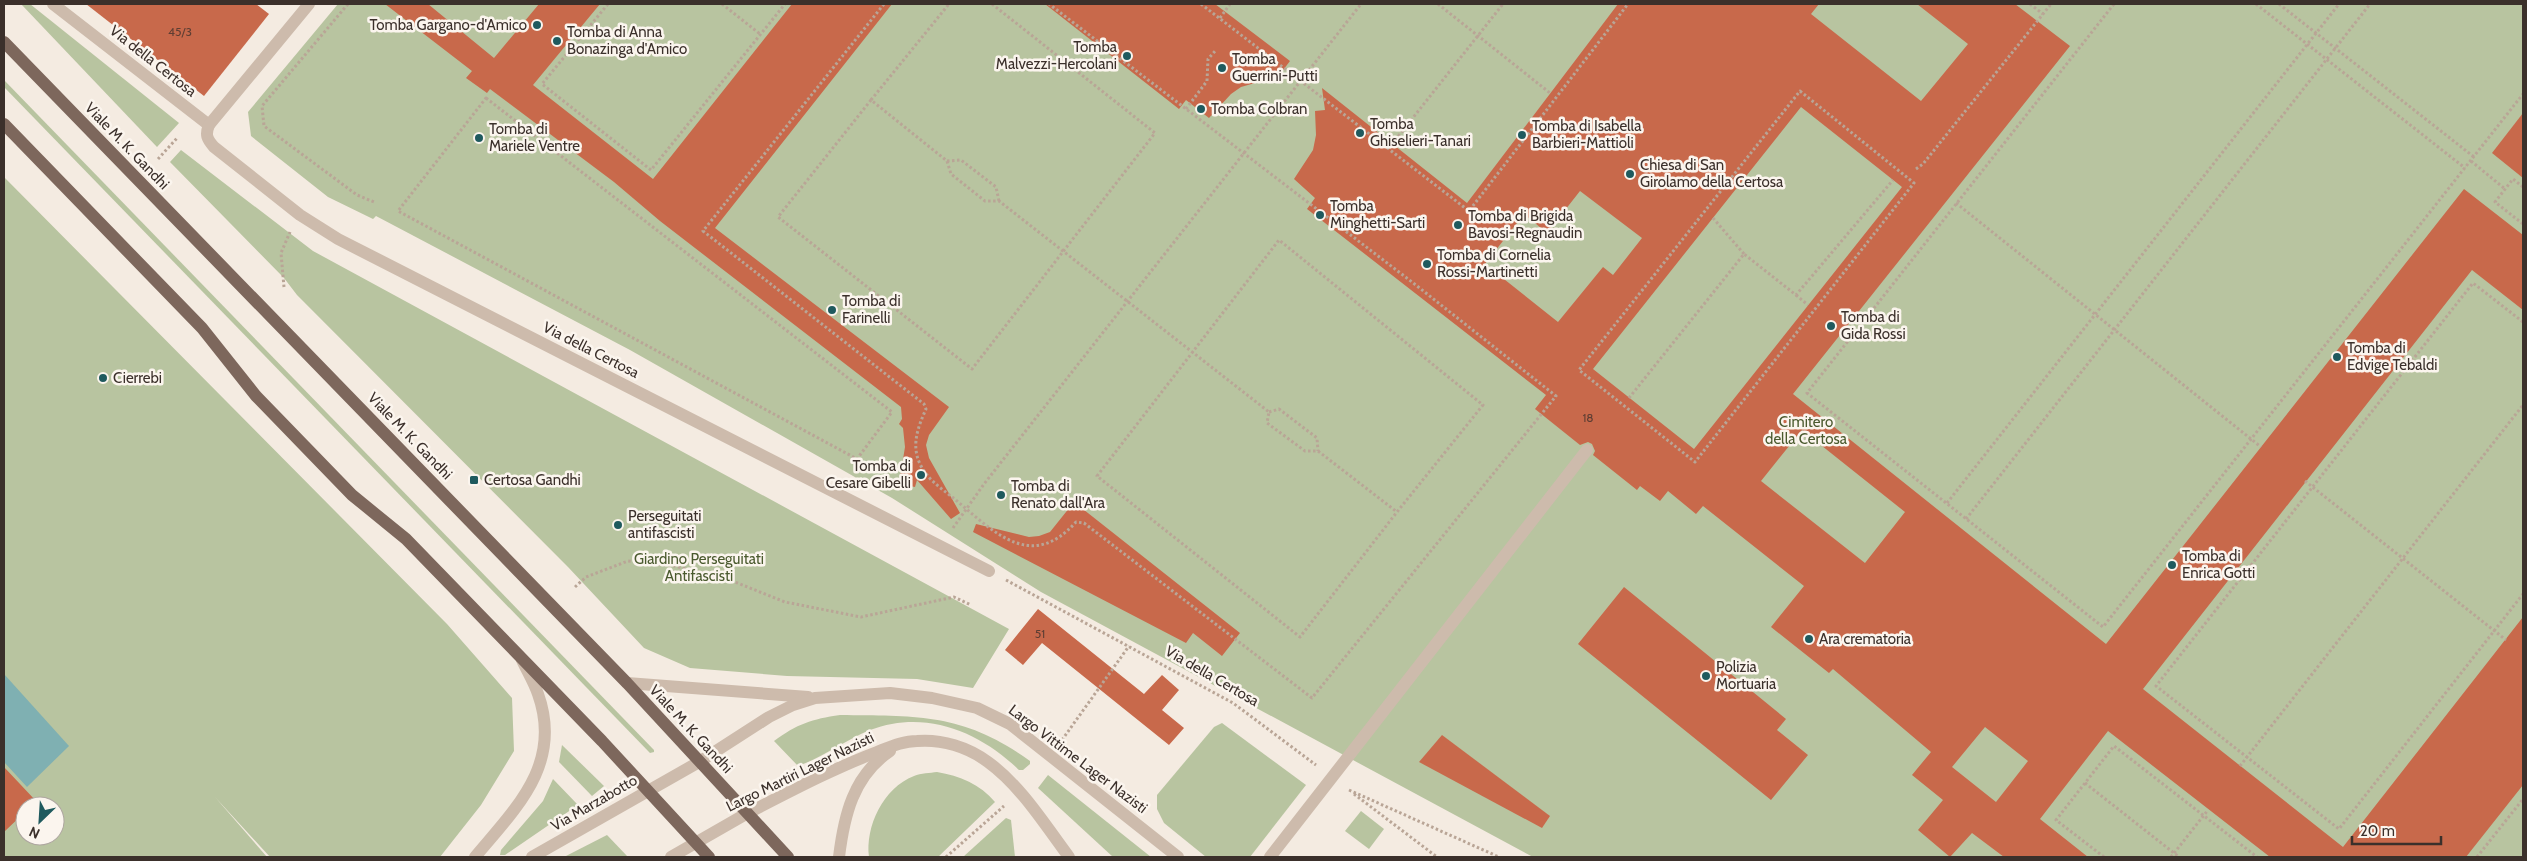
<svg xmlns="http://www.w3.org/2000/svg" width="2527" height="861" viewBox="0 0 2527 861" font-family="Cabin,sans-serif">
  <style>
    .green { fill: #b8c4a0; fill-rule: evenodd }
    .water { fill: #7fb0b2 }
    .building { fill: #c8694b; fill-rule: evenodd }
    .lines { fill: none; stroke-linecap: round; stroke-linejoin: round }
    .path { stroke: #b9a596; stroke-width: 3; stroke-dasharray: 2.5 2.5; stroke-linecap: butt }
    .service { stroke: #cdbbac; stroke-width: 12 }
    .minor { stroke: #cdbbac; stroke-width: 12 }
    .tertiary { stroke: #cdbbac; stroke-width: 12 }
    .primary { stroke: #7d675c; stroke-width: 12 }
    .poi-dot { fill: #1f5a5e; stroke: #fbf5ee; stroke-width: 2 }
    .labels { text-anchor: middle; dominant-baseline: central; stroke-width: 5; stroke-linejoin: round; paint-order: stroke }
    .number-label { font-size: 12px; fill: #5e3e33 }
    .poi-label { font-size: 15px; fill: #3b302b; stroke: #fbf5ee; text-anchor: start }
    .street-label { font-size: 15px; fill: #3b302b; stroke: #fbf5ee }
    .park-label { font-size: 15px; fill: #4a5a2e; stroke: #fbf5ee }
  </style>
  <rect width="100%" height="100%" fill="#f4ebe1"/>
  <!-- green -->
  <g class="green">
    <path d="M21,4H30L179,123L157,147Z"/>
    <path d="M338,4H2523V857H1533L1041,592L892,498L630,350L376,216L373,219L328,197L251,136L248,112Z"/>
    <path d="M4,80L654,750V752L650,753L4,87Z"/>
    <path d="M181,150L313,251L1009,629L973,688L917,679L787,676L690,668L644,648L568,567L297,295L284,278L170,162Z"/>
    <path d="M4,177L447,624L512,698L514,751L481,805L440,857H270L215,797L267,857H4ZM25,806H55V836H25Z"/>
    <path d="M840,715C918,716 964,713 1030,761V764L1023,770H1019C979,731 925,709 870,730C845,740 824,757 798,766L774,741C797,724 812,719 840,715Z"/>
    <path d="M1222,723L1306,785L1250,857H1206L1164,823L1157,809V795L1214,727Z"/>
    <path d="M562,745L604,786L592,796L559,762Z"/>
    <path d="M937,772C960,776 980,784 995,802L938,857H869C865,827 883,788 914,776C921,773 930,773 937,772Z"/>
    <path d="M1048,775L1151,857H1113L1038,788Z"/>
    <path d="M553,779L578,805L505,855H500L501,850L543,801Z"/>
    <path d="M1361,811L1384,829L1369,849L1345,831Z"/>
    <path d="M1006,818L1011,820L1015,857H963Z"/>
    <path d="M607,835L628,857H564Z"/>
  </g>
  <!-- water -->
  <path class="water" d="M4,674L69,746L27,787L4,762Z"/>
  <!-- building -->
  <g class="building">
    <path d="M86,4H256L269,14L204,96Z"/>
    <path d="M385,4H428L494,58L539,4H600L533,85L653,179L792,4H892L715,228L949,407L929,435L926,445L929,458L960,513L951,519L917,480L915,487L899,484L905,447L903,428L899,424L902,419L901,407L660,221L614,182L490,89L487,93L466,78L472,71Z"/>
    <path d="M1045,4H1215L1290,61L1274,82L1255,83L1241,87L1231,94L1209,118L1186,100L1179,109Z"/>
    <path d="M1618,4H1819L1811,14L1921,101L1968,44L1917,4H2015L2070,46L1793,394L2106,644L2464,189L2523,235V310L2472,270L2143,689L2343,847L2523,617V785L2466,857H2270L2108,731L2040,819L2088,857H2004L1972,833L1950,857L1918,830L1943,800L1912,775L1931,752L1833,669L1829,673L1771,627L1804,586L1703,506L1696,514L1668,491L1660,501L1640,486L1637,490L1593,455L1595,451L1592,444L1588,442L1580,445L1535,409L1546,395L1307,209L1315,198L1294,179L1313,150L1316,135L1315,111L1325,110L1322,88L1467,203ZM1801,107L1902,187L1694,449L1593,369ZM1580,191L1642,238L1613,275L1603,267L1558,322L1485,264L1524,214L1547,233ZM1802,430L1905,512L1865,563L1761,481ZM1985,727L2028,761L1996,802L1952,767Z"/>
    <path d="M2523,113V178L2492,153Z"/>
    <path d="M1074,502L1240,633L1222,656L1193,633L1186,643L973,532L976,524L1029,537L1039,536L1050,532Z"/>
    <path d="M1624,587L1786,719L1777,730L1808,755L1771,800L1578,644Z"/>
    <path d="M1038,609L1144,694L1162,675L1179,690L1162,710L1184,728L1169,745L1042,643L1023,665L1005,650Z"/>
    <path d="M1442,735L1550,816L1542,828L1419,762Z"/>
    <path d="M4,767L36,801L31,806H25V812L4,832Z"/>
  </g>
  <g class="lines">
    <!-- path -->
    <g class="path">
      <path d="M348,4L262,106L264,126L357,195L374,202"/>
      <path d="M608,4L542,84L651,170L785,4"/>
      <path d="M722,4L760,34"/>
      <path d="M884,4L703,231L924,404L926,409C918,427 911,445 920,464C928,481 944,490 957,501C996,534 1032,571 1076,522L1084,523L1312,698L1556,396L1412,282L1049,4"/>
      <path d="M992,4L1155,133L972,369L778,217L871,100L947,161L951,174L985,201H999L1269,412L1267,423L1305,451H1318L1397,512L1483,405L1279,240L1097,476L1300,637L1397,512"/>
      <path d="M1201,4L1469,211L1628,4"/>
      <path d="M1438,4L1550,93"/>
      <path d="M2030,4L2043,14"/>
      <path d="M2114,4L1807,393L2103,627L2523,94"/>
      <path d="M2256,4L2465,168"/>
      <path d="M2279,4L2474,157"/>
      <path d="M1220,18L1230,4"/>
      <path d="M1800,91L1914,183L1695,462L1579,370Z"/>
      <path d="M486,98L892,412L857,459L398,211Z"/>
      <path d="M871,100L949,4"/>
      <path d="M1186,109L1207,81L1208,59L1216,50"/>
      <path d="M1389,148L1503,4"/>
      <path d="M158,159L178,137"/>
      <path d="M947,161L961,160L996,187L999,201"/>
      <path d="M2471,161L2505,189"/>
      <path d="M1916,169L1923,164L2051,4"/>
      <path d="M2523,187L2513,179L2495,202L2523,224"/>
      <path d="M1956,203L2261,447"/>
      <path d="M1713,218L1744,254"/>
      <path d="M284,287L281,253L290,232"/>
      <path d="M1796,295L1808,305"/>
      <path d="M2523,322L2473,283L2156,686L2339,829L2523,594"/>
      <path d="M1843,331L1851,337"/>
      <path d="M1629,398L1744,254L1796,295L1893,180"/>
      <path d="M1269,412L1279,409L1317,438L1318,451"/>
      <path d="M2305,481L2506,640"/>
      <path d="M1947,503L2339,4"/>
      <path d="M1966,519L2370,4"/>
      <path d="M953,528L984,484L1361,4"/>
      <path d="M1006,580L1233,703L1316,765"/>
      <path d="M575,587L586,577L628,561L674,566L725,578L785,602L861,617L954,597L971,605"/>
      <path d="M1062,740L1129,646"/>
      <path d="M2240,766L2523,405"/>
      <path d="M2085,783L2179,857"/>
      <path d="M1349,790L1499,857"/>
      <path d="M1354,794L1437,857"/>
      <path d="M946,857L1004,806"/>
      <path d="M2104,857L2056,820L2114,746L2257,857"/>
      <path d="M2171,857L2208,810"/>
      <path d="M2477,857L2523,799"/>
    </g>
    <!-- service -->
    <g class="service">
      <path d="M53,4L209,125"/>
      <path d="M627,683L808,697"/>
      <path d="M699,762L769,717L793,705L815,698L890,693L932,698L977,708L1010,724L1178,857"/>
      <path d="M746,814C789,792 832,769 877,752C890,747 903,741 917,741C942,739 968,747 988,762C1021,786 1045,825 1069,857"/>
      <path d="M839,857C844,816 853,776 890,751"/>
      <path d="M1270,857L1587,450"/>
    </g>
    <!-- minor -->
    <path class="minor" d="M309,4L209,125C205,135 207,139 214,147L300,215L338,239L989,571"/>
    <!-- tertiary -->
    <g class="tertiary">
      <path d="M475,857C516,808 563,764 538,694C534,682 527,671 522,660"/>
      <path d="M532,857L699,762"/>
      <path d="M671,857L746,814"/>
    </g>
    <!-- primary -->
    <g class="primary">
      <path d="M4,42L627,683L788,857"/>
      <path d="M4,124L202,328L256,396L352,495L406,539L602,741L709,857"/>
    </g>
  </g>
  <!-- markers -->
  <g class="poi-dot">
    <circle cx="537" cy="25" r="5"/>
    <circle cx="557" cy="41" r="5"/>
    <circle cx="1127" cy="56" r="5"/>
    <circle cx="1222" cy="68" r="5"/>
    <circle cx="1201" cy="109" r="5"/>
    <circle cx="1360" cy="133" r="5"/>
    <circle cx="1522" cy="135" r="5"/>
    <circle cx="479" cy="138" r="5"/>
    <circle cx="1630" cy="174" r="5"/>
    <circle cx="1320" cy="215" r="5"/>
    <circle cx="1458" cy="225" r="5"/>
    <circle cx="1427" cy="264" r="5"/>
    <circle cx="832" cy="310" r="5"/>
    <circle cx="1831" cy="326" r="5"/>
    <circle cx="2337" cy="357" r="5"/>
    <circle cx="103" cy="378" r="5"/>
    <circle cx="921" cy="475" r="5"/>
    <rect x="469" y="475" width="10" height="10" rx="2.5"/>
    <circle cx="1001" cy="495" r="5"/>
    <circle cx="618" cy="525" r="5"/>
    <circle cx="2172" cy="565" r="5"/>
    <circle cx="1809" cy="639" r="5"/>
    <circle cx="1706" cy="676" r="5"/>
  </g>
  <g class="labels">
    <!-- number labels -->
    <g class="number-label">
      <text x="180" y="31">45/3</text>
      <text x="1588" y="417">18</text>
      <text x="1040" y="633">51</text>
    </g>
    <!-- poi labels -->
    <g class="poi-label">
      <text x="527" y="25" text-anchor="end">Tomba Gargano-d'Amico</text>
      <text x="567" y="32">Tomba di Anna<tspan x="567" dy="17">Bonazinga d'Amico</tspan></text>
      <text x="1117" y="47" text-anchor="end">Tomba<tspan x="1117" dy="17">Malvezzi-Hercolani</tspan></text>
      <text x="1232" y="59">Tomba<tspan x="1232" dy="17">Guerrini-Putti</tspan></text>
      <text x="1211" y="109">Tomba Colbran</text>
      <text x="1370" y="124">Tomba<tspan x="1370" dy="17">Ghiselieri-Tanari</tspan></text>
      <text x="1532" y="126">Tomba di Isabella<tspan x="1532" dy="17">Barbieri-Mattioli</tspan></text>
      <text x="489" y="129">Tomba di<tspan x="489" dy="17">Mariele Ventre</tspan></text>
      <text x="1640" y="165">Chiesa di San<tspan x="1640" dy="17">Girolamo della Certosa</tspan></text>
      <text x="1330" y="206">Tomba<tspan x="1330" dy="17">Minghetti-Sarti</tspan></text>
      <text x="1468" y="216">Tomba di Brigida<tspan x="1468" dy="17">Bavosi-Regnaudin</tspan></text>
      <text x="1437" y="255">Tomba di Cornelia<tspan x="1437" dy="17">Rossi-Martinetti</tspan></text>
      <text x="842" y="301">Tomba di<tspan x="842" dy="17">Farinelli</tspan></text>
      <text x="1841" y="317">Tomba di<tspan x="1841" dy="17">Gida Rossi</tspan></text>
      <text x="2347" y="348">Tomba di<tspan x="2347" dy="17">Edvige Tebaldi</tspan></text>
      <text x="113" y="378">Cierrebi</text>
      <text x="911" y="466" text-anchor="end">Tomba di<tspan x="911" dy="17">Cesare Gibelli</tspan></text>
      <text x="484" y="480">Certosa Gandhi</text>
      <text x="1011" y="486">Tomba di<tspan x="1011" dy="17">Renato dall'Ara</tspan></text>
      <text x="628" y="516">Perseguitati<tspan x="628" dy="17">antifascisti</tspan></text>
      <text x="2182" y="556">Tomba di<tspan x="2182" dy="17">Enrica Gotti</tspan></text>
      <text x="1819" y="639">Ara crematoria</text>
      <text x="1716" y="667">Polizia<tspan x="1716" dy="17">Mortuaria</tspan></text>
    </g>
    <!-- street labels -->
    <g class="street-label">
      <text transform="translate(153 61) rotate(38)">Via della Certosa</text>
      <text transform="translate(127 146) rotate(46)">Viale M. K. Gandhi</text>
      <text transform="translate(591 350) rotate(27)">Via della Certosa</text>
      <text transform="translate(410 436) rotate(46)">Viale M. K. Gandhi</text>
      <text transform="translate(1212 676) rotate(30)">Via della Certosa</text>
      <text transform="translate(691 729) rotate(47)">Viale M. K. Gandhi</text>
      <text transform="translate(1078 759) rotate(37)">Largo Vittime Lager Nazisti</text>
      <text transform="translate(800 772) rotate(-26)">Largo Martiri Lager Nazisti</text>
      <text transform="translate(594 803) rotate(-30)">Via Marzabotto</text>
    </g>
    <!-- park labels -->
    <g class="park-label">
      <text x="1806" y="422">Cimitero<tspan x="1806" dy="17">della Certosa</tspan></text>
      <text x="699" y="559">Giardino Perseguitati<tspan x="699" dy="17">Antifascisti</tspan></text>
    </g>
  </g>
  <!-- border -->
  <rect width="2527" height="861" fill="none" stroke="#3b302b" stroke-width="10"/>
  <!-- north arrow -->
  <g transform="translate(40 821) rotate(205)"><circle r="24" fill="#fbf5ee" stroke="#aea6a0"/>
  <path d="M0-4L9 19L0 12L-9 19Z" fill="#1f5a5e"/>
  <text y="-8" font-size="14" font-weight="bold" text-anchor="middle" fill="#3b302b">N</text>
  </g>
  <!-- scale -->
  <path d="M2352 836v8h89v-8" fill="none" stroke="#3b302b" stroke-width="2.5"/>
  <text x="2360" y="836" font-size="15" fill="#3b302b" stroke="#fbf5ee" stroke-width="4" paint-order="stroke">20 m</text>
</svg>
